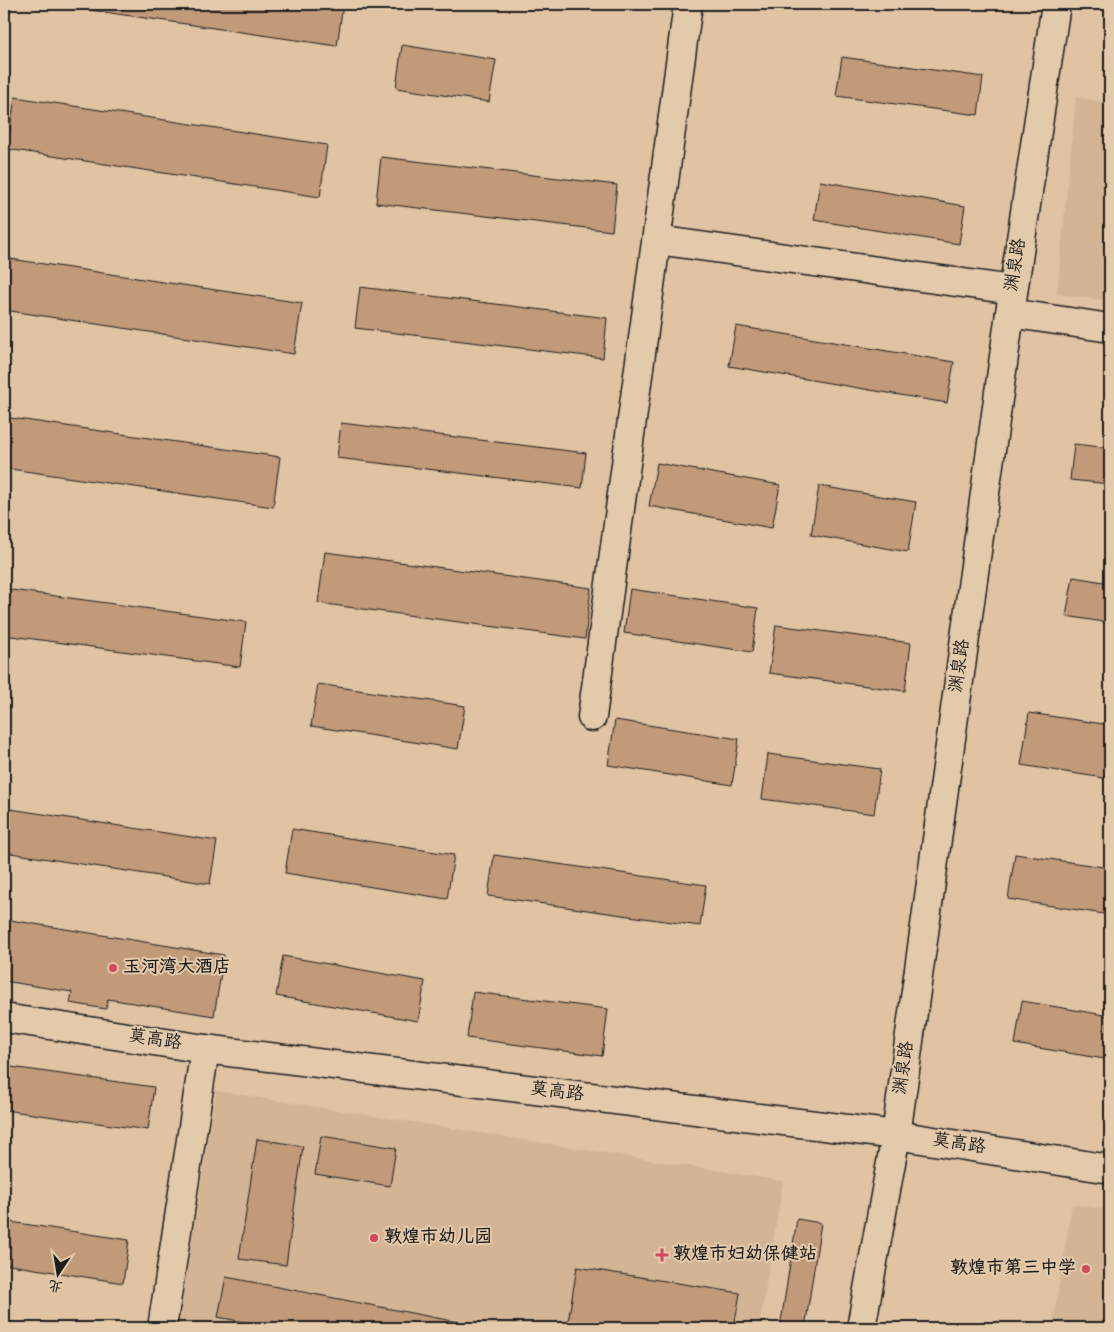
<svg xmlns="http://www.w3.org/2000/svg" width="1114" height="1332" viewBox="0 0 1114 1332" font-family="'Gochi Hand','LXGW WenKai TC',sans-serif">
  <style>
    .built { fill: #d3b495 }
    .building { fill: #c19a7a; stroke: #1c1c1c }
    .lines { fill: none; stroke-linecap: round; stroke-linejoin: round }
    .minor-casing { stroke: #1c1c1c; stroke-width: 31 }
    .minor { stroke: #e3caab; stroke-width: 28 }
    .poi-dot { fill: #d1495b; stroke: #e3caab; stroke-width: 2 }
    .labels { text-anchor: middle; dominant-baseline: central; stroke-width: 4; stroke-linejoin: round; paint-order: stroke }
    .street-label { font-size: 18px; fill: #1c1c1c; stroke: #e3caab }
    .poi-label { font-size: 18px; font-weight: bold; fill: #1c1c1c; stroke: #e3caab; text-anchor: start }
  </style>
  <rect width="100%" height="100%" fill="#e0c3a3"/>
  <filter id="ink" filterUnits="userSpaceOnUse"><feTurbulence type="fractalNoise" baseFrequency=".02" numOctaves="2"/><feDisplacementMap in="SourceGraphic" scale="10" xChannelSelector="R" yChannelSelector="G"/><feConvolveMatrix kernelMatrix="1 2 1 2 8 2 1 2 1" color-interpolation-filters="sRGB"/></filter>
  <g filter="url(#ink)">
    <!-- built -->
    <g class="built">
      <path d="M1076,97L1110,103V301L1057,294Z"/>
      <path d="M216,1091L783,1181L759,1328H178Z"/>
      <path d="M1072,1204L1110,1210V1328H1052Z"/>
    </g>
    <!-- building -->
    <g class="building">
      <path d="M49,4H343L337,46Z"/>
      <path d="M402,45L496,60L489,102L396,88Z"/>
      <path d="M842,57L983,77L978,115L836,96Z"/>
      <path d="M15,97L327,145L320,197L7,149Z"/>
      <path d="M381,157L617,185L612,231L376,203Z"/>
      <path d="M820,181L965,206L959,244L814,220Z"/>
      <path d="M4,258L302,303L294,354L4,310Z"/>
      <path d="M360,287L607,318L603,358L355,328Z"/>
      <path d="M736,326L954,362L947,403L729,366Z"/>
      <path d="M4,417L280,457L273,507L4,468Z"/>
      <path d="M341,423L586,453L582,488L337,458Z"/>
      <path d="M1074,444L1110,448V484L1070,480Z"/>
      <path d="M657,463L780,485L772,528L649,506Z"/>
      <path d="M819,486L916,502L908,552L811,535Z"/>
      <path d="M325,552L591,588L585,639L318,603Z"/>
      <path d="M1073,577L1110,583V623L1066,616Z"/>
      <path d="M4,589L246,622L240,667L4,635Z"/>
      <path d="M630,589L758,608L752,652L624,633Z"/>
      <path d="M776,625L911,643L905,691L769,673Z"/>
      <path d="M318,684L465,706L458,749L311,726Z"/>
      <path d="M1029,713L1110,725V779L1021,765Z"/>
      <path d="M615,720L739,739L732,785L608,765Z"/>
      <path d="M768,754L880,769L874,814L762,799Z"/>
      <path d="M4,808L217,841L210,884L4,852Z"/>
      <path d="M292,829L454,855L447,899L285,873Z"/>
      <path d="M1015,854L1110,868V915L1008,899Z"/>
      <path d="M494,855L706,885L700,926L488,896Z"/>
      <path d="M4,919L224,955L214,1016L108,999L106,1009L70,1003L72,992L4,981Z"/>
      <path d="M283,956L425,981L418,1021L276,996Z"/>
      <path d="M473,992L608,1009L602,1056L467,1038Z"/>
      <path d="M1022,1001L1110,1016V1060L1015,1044Z"/>
      <path d="M4,1066L154,1087L148,1130L4,1110Z"/>
      <path d="M321,1136L396,1148L390,1186L315,1174Z"/>
      <path d="M257,1139L303,1146L286,1265L239,1259Z"/>
      <path d="M797,1219L821,1223L805,1328H780Z"/>
      <path d="M4,1221L129,1240L123,1283L4,1264Z"/>
      <path d="M577,1267L740,1293L734,1328H567Z"/>
      <path d="M226,1277L468,1324L467,1328H275L218,1317Z"/>
    </g>
    <g class="lines">
      <!-- minor casing -->
      <g class="minor-casing">
        <g id="minor">
          <path d="M657,240L1013,290"/>
          <path d="M1010,313L1110,328"/>
          <path d="M592,717L688,4"/>
          <path d="M4,1018L205,1049L896,1135L1110,1169"/>
          <path d="M162,1328L205,1049"/>
          <path d="M861,1328L896,1135L1010,313L1056,4"/>
        </g>
      </g>
      <!-- minor -->
      <use href="#minor" class="minor"/>
    </g>
  </g>
  <!-- markers -->
  <g class="poi-dot">
    <circle cx="113" cy="968" r="5"/>
    <circle cx="374" cy="1238" r="5"/>
    <path d="M659.5 1247.5h5v5h5v5h-5v5h-5v-5h-5v-5h5z"/>
    <circle cx="1086" cy="1269" r="5"/>
  </g>
  <g class="labels">
    <!-- street labels -->
    <g class="street-label">
      <text transform="translate(1017 265) rotate(-81)">渊泉路</text>
      <text transform="translate(961 666) rotate(-82)">渊泉路</text>
      <text transform="translate(155 1041) rotate(9)">莫高路</text>
      <text transform="translate(905 1068) rotate(-82)">渊泉路</text>
      <text transform="translate(557 1093) rotate(7)">莫高路</text>
      <text transform="translate(959 1145) rotate(9)">莫高路</text>
    </g>
    <!-- poi labels -->
    <g class="poi-label">
      <text x="123" y="968">玉河湾大酒店</text>
      <text x="384" y="1238">敦煌市幼儿园</text>
      <text x="673" y="1255">敦煌市妇幼保健站</text>
      <text x="1076" y="1269" text-anchor="end">敦煌市第三中学</text>
    </g>
  </g>
  <!-- margin -->
  <rect width="1114" height="1332" fill="none" stroke="#e3caab" stroke-width="20"/>
  <rect x="10" y="10" width="1094" height="1312" fill="none" stroke="#1c1c1c" stroke-width="2" filter="url(#ink)"/>
  <!-- north arrow -->
  <g transform="translate(58 1274) rotate(192)" stroke="#e3caab" stroke-width="4" paint-order="stroke">
  <path d="M0-4L9 19L0 12L-9 19Z" fill="#1c1c1c"/>
  <text y="-8" font-size="14" font-weight="bold" text-anchor="middle" fill="#1c1c1c">北</text>
  </g>
</svg>
